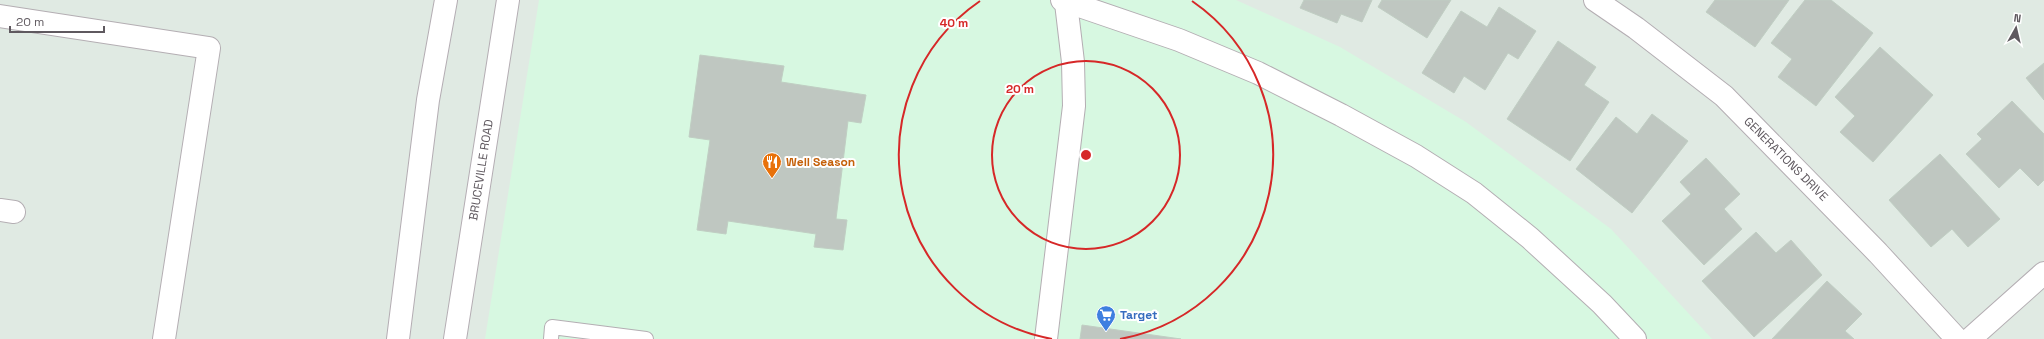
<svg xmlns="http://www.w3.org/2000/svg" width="2044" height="339" viewBox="0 0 2044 339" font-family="'Space Grotesk',sans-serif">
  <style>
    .commercial { fill: #d7f8e1 }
    .building { fill: #bfc7c1; stroke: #c0cec3 }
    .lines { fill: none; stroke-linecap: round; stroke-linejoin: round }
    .service-casing { stroke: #b4aeb3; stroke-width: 16 }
    .minor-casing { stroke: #b4aeb3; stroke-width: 24 }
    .secondary-casing { stroke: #b4adb3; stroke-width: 24 }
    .service { stroke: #fff; stroke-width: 14 }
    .minor { stroke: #fff; stroke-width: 22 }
    .secondary { stroke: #fff; stroke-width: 22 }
    .ring { fill: none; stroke: #d62828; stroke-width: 2 }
    .labels { text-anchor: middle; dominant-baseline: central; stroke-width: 4; stroke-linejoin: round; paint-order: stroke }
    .street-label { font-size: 12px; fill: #5f595f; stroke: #fff }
    .food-label { font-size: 12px; font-weight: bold; fill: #c56008; stroke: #fff; text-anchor: start }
    .shop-label { font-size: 12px; font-weight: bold; fill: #366cbe; stroke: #fff; text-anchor: start }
    .centre { fill: #d62828; stroke: #fff; stroke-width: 2 }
    .ring-label { font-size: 12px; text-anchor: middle; font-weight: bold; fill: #d62828; stroke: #fff; stroke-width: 4; stroke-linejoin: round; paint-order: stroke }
  </style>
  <rect width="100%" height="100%" fill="#e0eae3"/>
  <!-- commercial -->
  <path class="commercial" d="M539,0H1236L1340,47L1466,122L1611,229L1712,339H485Z"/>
  <!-- building -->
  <g class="building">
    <path d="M1304,0H1372L1362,22L1341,14L1337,23L1300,8Z"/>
    <path d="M1382,0H1451L1427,38L1378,7Z"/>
    <path d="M1715,0H1789L1755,47L1706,12Z"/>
    <path d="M1805,0H1831L1873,33L1816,106L1778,77L1792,59L1771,43Z"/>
    <path d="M1499,7L1536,31L1518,59L1508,53L1485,90L1464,76L1454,93L1422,73L1461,11L1487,27Z"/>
    <path d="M1558,41L1596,67L1584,85L1609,102L1570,161L1507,119Z"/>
    <path d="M1880,47L1933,95L1873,162L1840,132L1855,116L1835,97Z"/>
    <path d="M700,55L784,66L781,82L866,95L861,123L848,121L836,219L847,220L843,250L814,247L816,234L728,221L726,234L697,230L710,140L689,137Z"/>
    <path d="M2044,63V100L2026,78Z"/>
    <path d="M2012,101L2044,134V180L2038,186L2020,168L1999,188L1966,154L1982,139L1977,134Z"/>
    <path d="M1652,114L1688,141L1632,213L1576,169L1616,117L1637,134Z"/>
    <path d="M1940,154L2000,219L1968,247L1952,229L1931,247L1889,200Z"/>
    <path d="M1706,158L1740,194L1724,209L1742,229L1704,265L1662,221L1691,194L1680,182Z"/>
    <path d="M1756,232L1776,253L1791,240L1822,275L1754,337L1702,281Z"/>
    <path d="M1827,281L1862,314L1845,331L1854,339H1772Z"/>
    <path d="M1082,325L1181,339H1080Z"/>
  </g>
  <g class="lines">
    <!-- service casing -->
    <g class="service-casing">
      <path id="service" d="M551,339L552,327L646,339"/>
    </g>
    <!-- minor casing -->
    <g class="minor-casing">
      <g id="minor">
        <path d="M1062,0L1179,40L1258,73L1341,115L1416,156L1474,193L1530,238L1602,304L1635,339"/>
        <path d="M1595,0L1636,28L1724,96L1878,253L1957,339"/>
        <path d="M0,16L209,48L164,339"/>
        <path d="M0,210L14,212"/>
        <path d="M1046,339L1074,106L1073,62L1066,3"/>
        <path d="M1970,339L2044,273"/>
      </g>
    </g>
    <!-- secondary casing -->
    <g class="secondary-casing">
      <g id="secondary">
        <path d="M398,339L428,100L446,0"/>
        <path d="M455,339L508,0"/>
      </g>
    </g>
    <!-- service -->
    <use href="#service" class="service"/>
    <!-- minor -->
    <use href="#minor" class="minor"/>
    <!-- secondary -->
    <use href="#secondary" class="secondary"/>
  </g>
  <!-- distance rings -->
  <g class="ring">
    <circle cx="1086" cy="155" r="94"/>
    <path d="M1052 339A187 187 0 0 1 980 1M1192 1A187 187 0 0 1 1120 339"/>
  </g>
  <!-- icons -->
  <defs>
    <g id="restaurant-pin" transform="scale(1)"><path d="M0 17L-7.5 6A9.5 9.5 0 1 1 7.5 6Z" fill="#e8710a" stroke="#fff"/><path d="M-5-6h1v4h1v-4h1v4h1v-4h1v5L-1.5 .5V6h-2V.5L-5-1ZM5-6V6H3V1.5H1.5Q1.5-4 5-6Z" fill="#fff"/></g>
    <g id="supermarket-pin" transform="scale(1)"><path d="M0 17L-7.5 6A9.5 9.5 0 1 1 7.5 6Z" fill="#3f7fe0" stroke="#fff"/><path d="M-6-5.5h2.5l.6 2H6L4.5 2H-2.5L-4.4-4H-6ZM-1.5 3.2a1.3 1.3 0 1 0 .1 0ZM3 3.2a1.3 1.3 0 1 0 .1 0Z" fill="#fff"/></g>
  </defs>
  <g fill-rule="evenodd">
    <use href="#restaurant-pin" x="772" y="162"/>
    <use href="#supermarket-pin" x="1106" y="315"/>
  </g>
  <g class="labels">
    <!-- street labels -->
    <g class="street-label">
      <text transform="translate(1786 159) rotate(45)">GENERATIONS DRIVE</text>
      <text transform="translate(481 170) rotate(-81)">BRUCEVILLE ROAD</text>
    </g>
    <!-- food labels -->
    <g class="food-label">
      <text x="786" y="162">Well Season</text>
    </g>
    <!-- shop labels -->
    <g class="shop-label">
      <text x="1120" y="315">Target</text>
    </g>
  </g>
  <circle cx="1086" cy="155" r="6" class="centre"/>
  <g class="ring-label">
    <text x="954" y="27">40 m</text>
    <text x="1020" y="93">20 m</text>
  </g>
  <!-- north arrow -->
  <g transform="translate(2016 28) rotate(8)" stroke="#ffffff" stroke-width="3" paint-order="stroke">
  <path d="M0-3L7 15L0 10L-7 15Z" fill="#5f595f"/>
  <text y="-6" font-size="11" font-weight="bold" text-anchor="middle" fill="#5f595f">N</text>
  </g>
  <!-- scale -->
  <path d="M10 26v6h94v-6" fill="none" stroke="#5f595f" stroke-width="2"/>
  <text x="16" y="26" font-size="12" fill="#5f595f" stroke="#ffffff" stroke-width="3" paint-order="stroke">20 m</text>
</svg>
